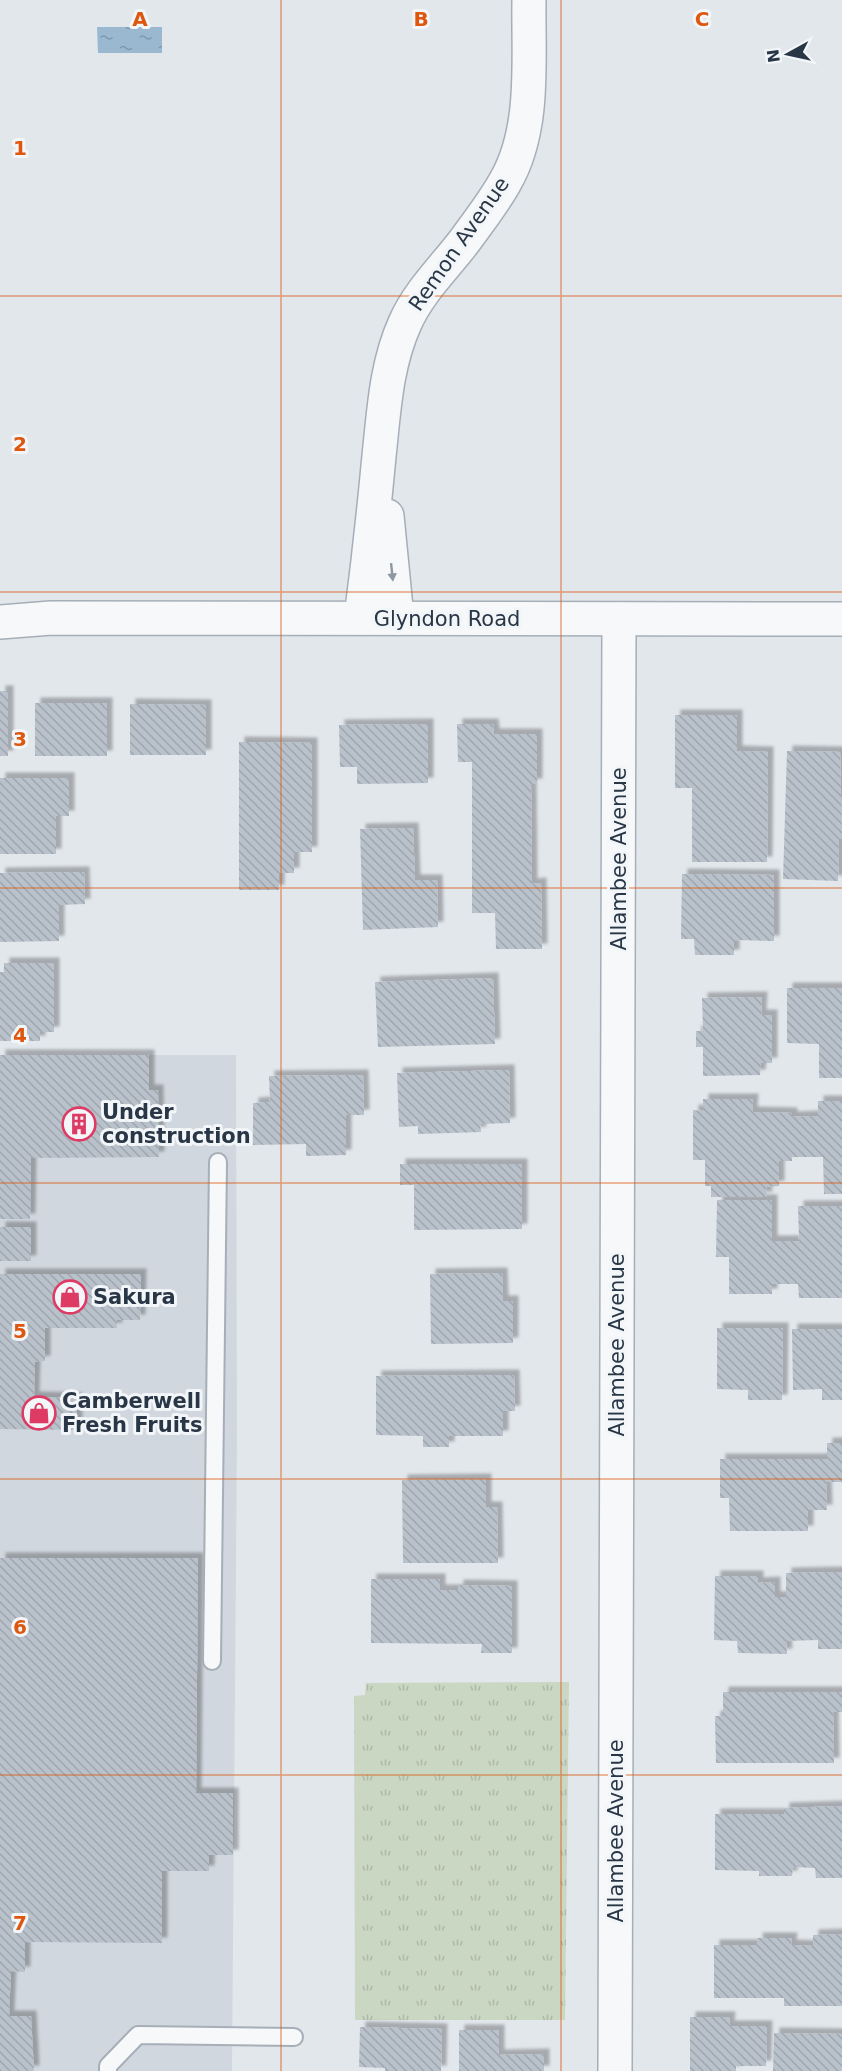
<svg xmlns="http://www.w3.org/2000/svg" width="842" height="2071" viewBox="0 0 842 2071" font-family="'DejaVu Sans',sans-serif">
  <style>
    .built { fill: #d0d7de }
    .park { fill: url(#park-tufts) }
    .water { fill: url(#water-ripples) }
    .building { fill: url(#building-back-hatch); filter: url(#shadow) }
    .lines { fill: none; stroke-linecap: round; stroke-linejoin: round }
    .lane-casing { stroke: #a6aeb7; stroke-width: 20 }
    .street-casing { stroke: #a6aeb7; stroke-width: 36 }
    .lane { stroke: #f6f8fa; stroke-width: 16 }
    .street { stroke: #f6f8fa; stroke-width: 33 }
    .oneway { fill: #8f97a0 }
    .grid { fill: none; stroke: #de570f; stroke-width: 1.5; stroke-opacity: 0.55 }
    .labels { text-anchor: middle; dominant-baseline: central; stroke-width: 6; stroke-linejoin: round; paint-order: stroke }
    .street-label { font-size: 21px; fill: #283646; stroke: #f3f6f9 }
    .poi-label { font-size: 21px; font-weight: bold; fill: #283646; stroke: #f3f6f9; text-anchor: start }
    .grid-label { font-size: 20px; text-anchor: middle; font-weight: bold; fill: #de570f; stroke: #f3f6f9; stroke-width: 6; stroke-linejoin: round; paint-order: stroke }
  </style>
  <defs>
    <pattern id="park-tufts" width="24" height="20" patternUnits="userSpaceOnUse" patternTransform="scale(1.5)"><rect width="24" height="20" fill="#cad7c3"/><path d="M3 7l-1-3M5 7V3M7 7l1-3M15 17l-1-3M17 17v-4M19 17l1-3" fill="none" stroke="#aeb9a9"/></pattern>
    <pattern id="water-ripples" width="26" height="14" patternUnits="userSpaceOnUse" patternTransform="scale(1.5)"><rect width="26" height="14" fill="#9ab9d0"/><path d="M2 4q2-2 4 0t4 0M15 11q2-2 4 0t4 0" fill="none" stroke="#7e97ab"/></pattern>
    <pattern id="building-back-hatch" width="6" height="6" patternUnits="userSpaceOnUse" patternTransform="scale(1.5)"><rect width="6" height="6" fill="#b9c1cb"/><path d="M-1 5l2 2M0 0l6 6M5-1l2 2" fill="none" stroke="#9fa6b0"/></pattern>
    <filter id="shadow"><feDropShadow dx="5.5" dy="-5.5" stdDeviation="1.5" flood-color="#0004"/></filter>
  </defs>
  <rect width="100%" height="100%" fill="#e2e7ec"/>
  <!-- built -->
  <path class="built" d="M0,1055H236L237,1436L232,2071H0Z"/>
  <!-- park -->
  <path class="park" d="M569,1682L565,2020H355L354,1696L365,1695L366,1683Z"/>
  <!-- water -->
  <path class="water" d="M97,27H162V53H98Z"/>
  <!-- building -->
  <g class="building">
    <rect x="0" y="691" width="8" height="65"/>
    <rect x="35" y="703" width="72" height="53"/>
    <path d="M130,704L206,705V755H130Z"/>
    <path d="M675,715H737V751L768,752L767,862H692V788H675Z"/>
    <path d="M428,724V783L357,784V767H340L339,725Z"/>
    <path d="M457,724H493L494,734H537V784H531L532,884L541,883L542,949H496L495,913H472V762H458Z"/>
    <path d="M239,742L312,743V852H294V873H279V890H239Z"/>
    <path d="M787,751L840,752L842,839H839L838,881L783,879Z"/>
    <path d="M0,778H69V816H56V854H0Z"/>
    <path d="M413,828L415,880H437L438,927L363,930L360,829Z"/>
    <path d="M84,872L85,904L59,905V941L0,942V873Z"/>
    <path d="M682,874L774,875V941L734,940V955H695L694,939H681Z"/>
    <path d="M4,963H54V1032H40V1041H0V972H4Z"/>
    <path d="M493,978L495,1044L378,1047L375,982Z"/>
    <path d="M787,988H842V1078H819V1044L787,1043Z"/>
    <path d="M762,997L761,1015H772V1063H761L760,1075L703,1076V1047H696V1031H703L702,998Z"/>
    <path d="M0,1055H149V1090H158L159,1157L31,1158L30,1219H0Z"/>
    <path d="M509,1070L510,1123L480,1124L481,1132L418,1134V1126L399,1127L397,1073Z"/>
    <path d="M363,1075L364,1115H346V1155L306,1156V1144L253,1145V1103L270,1102L269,1076Z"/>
    <path d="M703,1099H753L752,1112L792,1113V1117L818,1116V1101H842V1194H824L823,1157H792V1161H779V1186L766,1187L767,1197H711V1186H705V1160H693V1110L703,1111Z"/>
    <path d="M400,1164H522V1229L414,1230V1185H400Z"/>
    <path d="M717,1200H772V1241H799L798,1206H842V1298H799L798,1284H772V1294H729V1257H716Z"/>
    <rect x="0" y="1227" width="31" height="34"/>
    <path d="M502,1273L503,1301H513V1343L431,1344L430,1274Z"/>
    <path d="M0,1274H141L140,1320H117V1328H45V1361L35,1362L34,1397L77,1398V1430L0,1429Z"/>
    <path d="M717,1328H783L782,1400H748V1390L717,1389Z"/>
    <path d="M792,1329H842V1400H822V1389L793,1390Z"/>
    <path d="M514,1375L515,1411H503V1436H449V1447H423V1436L376,1435V1376Z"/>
    <path d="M827,1443H842V1482H826L827,1510H808V1531H730L729,1498H720V1459H827Z"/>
    <path d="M486,1479V1507H497L498,1563H403L402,1480Z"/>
    <path d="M0,1558H198L196,1793H233V1855H209V1871H162V1943L25,1942V1972L11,1971L9,2016H31L34,2071H0Z"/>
    <path d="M842,1572V1649H818V1640L786,1641L787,1654L738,1653L737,1641L714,1640L715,1576H758V1583L775,1582V1597H786V1573Z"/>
    <path d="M371,1579H440V1590H458V1585L512,1586V1653H481L482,1644L371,1643Z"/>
    <path d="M723,1692H842V1712H833L834,1763H716L715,1716H723Z"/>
    <path d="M842,1806V1878H816L815,1868L793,1867L792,1876H759V1871L715,1870V1814H784V1808Z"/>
    <path d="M842,1934V2006H784V1998H714V1945H758L757,1938H792L791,1945L813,1946V1935Z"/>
    <path d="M690,2017H730L729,2026H767L766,2066H736V2071H690Z"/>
    <path d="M360,2027L442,2029L441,2071H385V2068L359,2067Z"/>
    <path d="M459,2030H499V2055L544,2054V2071H459Z"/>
    <path d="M774,2033L842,2034V2071H773Z"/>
  </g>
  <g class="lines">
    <!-- lane casing -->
    <g class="lane-casing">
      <g id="lane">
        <path d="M212,1661L218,1162"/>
        <path d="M108,2071V2066L138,2035L294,2037"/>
      </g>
    </g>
    <!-- street casing -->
    <g class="street-casing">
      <g id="street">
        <path d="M387,516L397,618"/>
        <path d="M361,618C368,564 374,510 379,456C384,410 386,365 405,323C419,291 446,266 466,239C479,221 494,202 505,182C536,129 528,59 529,0"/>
        <path d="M0,622L51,618L842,619"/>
        <path d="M615,2071L619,619"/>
      </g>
    </g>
    <!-- lane -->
    <use href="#lane" class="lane"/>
    <!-- street -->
    <use href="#street" class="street"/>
  </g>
  <!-- one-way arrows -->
  <defs><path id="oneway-solid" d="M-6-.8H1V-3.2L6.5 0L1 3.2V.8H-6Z" transform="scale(1.5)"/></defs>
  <use class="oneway" href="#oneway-solid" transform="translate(392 572) rotate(84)"/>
  <!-- grid -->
  <path class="grid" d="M281,0V2071M561,0V2071M0,296H842M0,592H842M0,888H842M0,1183H842M0,1479H842M0,1775H842"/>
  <!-- icons -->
  <defs>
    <g id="building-ring" transform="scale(1.725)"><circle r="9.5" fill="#f3f6f9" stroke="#dd3b64" stroke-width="1.5"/><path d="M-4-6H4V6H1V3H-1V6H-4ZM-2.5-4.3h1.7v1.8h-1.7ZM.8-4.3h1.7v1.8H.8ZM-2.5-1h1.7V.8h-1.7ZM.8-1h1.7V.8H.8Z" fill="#dd3b64"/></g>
    <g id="shop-ring" transform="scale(1.725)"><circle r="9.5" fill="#f3f6f9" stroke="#dd3b64" stroke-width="1.5"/><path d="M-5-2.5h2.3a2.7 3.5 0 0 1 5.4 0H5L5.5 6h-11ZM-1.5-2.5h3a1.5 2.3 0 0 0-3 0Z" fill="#dd3b64"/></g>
  </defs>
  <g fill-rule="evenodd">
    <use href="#building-ring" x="79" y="1124"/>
    <use href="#shop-ring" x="70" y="1297"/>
    <use href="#shop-ring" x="39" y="1413"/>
  </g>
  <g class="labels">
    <!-- street labels -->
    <g class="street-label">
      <text transform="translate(459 244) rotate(-55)">Remon Avenue</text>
      <text x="447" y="619">Glyndon Road</text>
      <text transform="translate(619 859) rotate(-90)">Allambee Avenue</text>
      <text transform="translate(617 1345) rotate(-90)">Allambee Avenue</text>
      <text transform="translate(616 1831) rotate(-90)">Allambee Avenue</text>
    </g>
    <!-- poi labels -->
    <g class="poi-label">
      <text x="102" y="1112">Under<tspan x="102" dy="24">construction</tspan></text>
      <text x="93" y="1297">Sakura</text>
      <text x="62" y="1401">Camberwell<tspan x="62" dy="24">Fresh Fruits</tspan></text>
    </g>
  </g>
  <g class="grid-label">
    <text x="140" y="26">A</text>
    <text x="421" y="26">B</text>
    <text x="702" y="26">C</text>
    <text x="20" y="155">1</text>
    <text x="20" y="451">2</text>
    <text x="20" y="746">3</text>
    <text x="20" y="1042">4</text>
    <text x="20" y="1338">5</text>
    <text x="20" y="1634">6</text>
    <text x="20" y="1930">7</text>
  </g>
  <!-- north arrow -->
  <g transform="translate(788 54) rotate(262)" stroke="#f3f6f9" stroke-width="4.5" paint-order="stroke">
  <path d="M0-4.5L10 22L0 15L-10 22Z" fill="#283646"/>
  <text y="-9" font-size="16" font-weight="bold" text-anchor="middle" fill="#283646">N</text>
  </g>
</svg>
